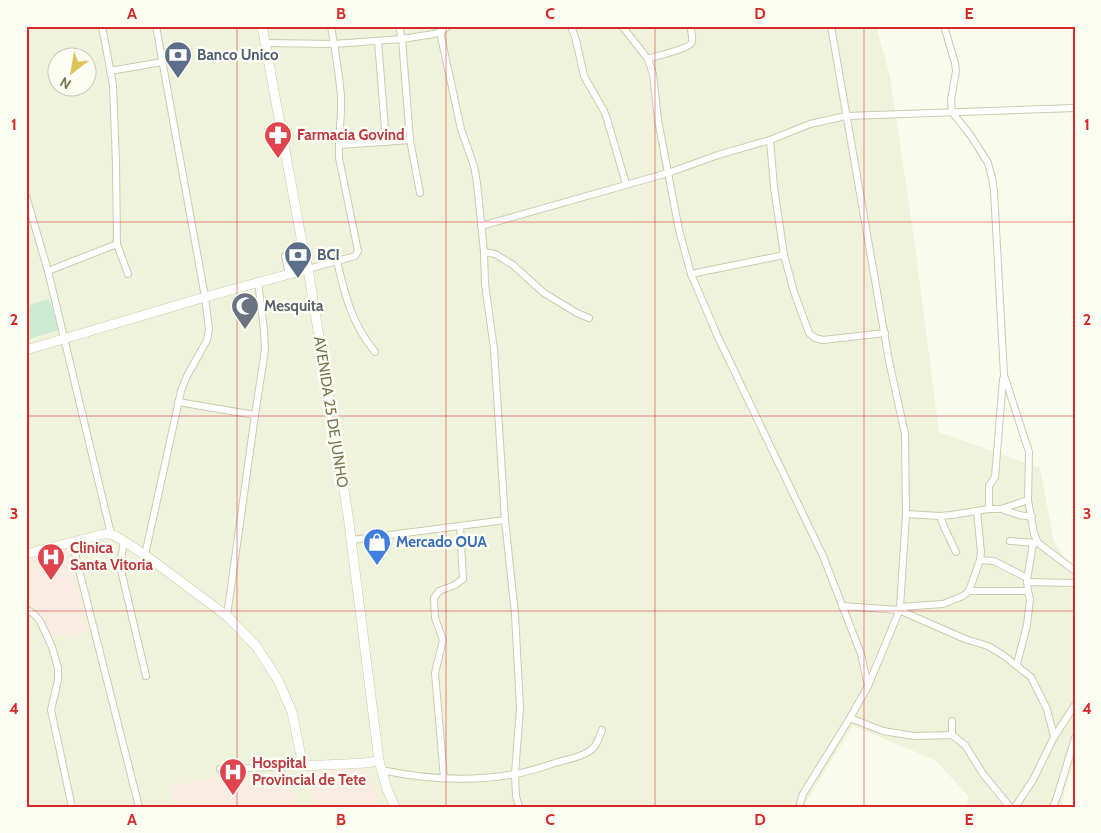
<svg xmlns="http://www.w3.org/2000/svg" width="1101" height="833" viewBox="0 0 1101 833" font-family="Cabin,sans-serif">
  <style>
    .residential { fill: #f0f3db; fill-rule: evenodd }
    .medical { fill: #f9ece0 }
    .green { fill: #cbead0 }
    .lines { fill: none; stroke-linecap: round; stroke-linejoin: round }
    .street-casing { stroke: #cbcbb0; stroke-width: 8 }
    .secondary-casing { stroke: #cbccab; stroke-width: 10 }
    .street { stroke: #fff; stroke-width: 6 }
    .secondary { stroke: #fff; stroke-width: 9 }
    .grid { fill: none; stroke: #d62828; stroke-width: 1; stroke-opacity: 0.55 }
    .labels { text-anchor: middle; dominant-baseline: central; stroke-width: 5; stroke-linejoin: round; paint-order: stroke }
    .service-label { font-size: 15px; font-weight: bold; fill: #4e5e75; stroke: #fcfef3; text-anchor: start }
    .health-label { font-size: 15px; font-weight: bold; fill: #be3a42; stroke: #fcfef3; text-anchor: start }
    .worship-label { font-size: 15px; font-weight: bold; fill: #5b616d; stroke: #fcfef3; text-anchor: start }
    .street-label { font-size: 15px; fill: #777450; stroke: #fcfef3 }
    .shop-label { font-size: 15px; font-weight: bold; fill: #366cbe; stroke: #fcfef3; text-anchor: start }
    .neatline { fill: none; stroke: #d62828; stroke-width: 2 }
    .grid-label { font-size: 16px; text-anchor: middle; font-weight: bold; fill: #d62828 }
  </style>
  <rect width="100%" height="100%" fill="#f9fced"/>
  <!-- residential -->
  <path class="residential" d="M26,26H876L890,76L915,246L939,432L1040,468L1054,542L1075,572V757L1065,790L1062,807H966L969,797L935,760L853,726L803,807H26ZM58,58H88V88H58Z"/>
  <!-- medical -->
  <g class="medical">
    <path d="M67,547L89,632L51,638L43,618L26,605V556Z"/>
    <path d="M364,768L382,807H313L311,771Z"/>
    <path d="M250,772L253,774L292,773L295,807H176L170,785Z"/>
  </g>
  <!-- green -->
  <path class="green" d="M49,299L59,330L26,340V306Z"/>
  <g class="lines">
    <!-- street casing -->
    <g class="street-casing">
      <g id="street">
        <path d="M102,26L113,85L116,164L117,244L128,274"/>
        <path d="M399,26L402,39L410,140L420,193"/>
        <path d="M571,26L576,40L584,76L604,111L607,119L626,184"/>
        <path d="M622,26L648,59L653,74L658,120L668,173L679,230L691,274L717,335L823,556L861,654L868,686"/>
        <path d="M944,26L955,63L956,71L951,100L952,112L971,136L988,163L992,178L994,191L1004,375L1029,452L1028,500L1034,534L1038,543L1075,571"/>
        <path d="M440,32L461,129L474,166L477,183L484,252L485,284L494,349L505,520L515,614L520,708L515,774L516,796L519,807"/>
        <path d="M378,41L386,142"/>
        <path d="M266,43L334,44L402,39L434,34L440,32L449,26"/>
        <path d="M648,59C655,56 690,49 692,42C693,38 691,30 690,26"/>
        <path d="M110,71L162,62"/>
        <path d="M770,140L774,187L784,255L794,292L809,333L815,338L823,340L885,333"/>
        <path d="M339,145L410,140"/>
        <path d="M26,196L48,271L111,534"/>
        <path d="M481,226L668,173L718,155L770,140L810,124L846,116L1075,108"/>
        <path d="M484,252L495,254L513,265L544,293L577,313L589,318"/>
        <path d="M285,256L289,274"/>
        <path d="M337,261C345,296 352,324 375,352"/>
        <path d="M308,269L355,256L358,251L339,158C338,137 342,117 341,96C339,73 335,49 331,26"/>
        <path d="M48,271L117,244"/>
        <path d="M691,274L784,255"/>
        <path d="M178,402L255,415"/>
        <path d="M989,509V486L995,477L1003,379"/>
        <path d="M1001,509L1019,515L1032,517"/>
        <path d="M906,514L940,516L951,515L989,509H1001L1028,500"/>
        <path d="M940,516L944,527L956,552"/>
        <path d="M352,540L505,520"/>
        <path d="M124,541L120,566L146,676"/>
        <path d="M1010,541L1037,543"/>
        <path d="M72,542L139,807"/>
        <path d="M145,555L181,391L187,376L207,340L209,330L205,297L156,26"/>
        <path d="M980,560L994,561L1027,578"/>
        <path d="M1027,582L1075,583"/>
        <path d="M969,591H1028"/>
        <path d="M842,606L899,610L965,639L988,646L1003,655L1031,677L1047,709L1054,737"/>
        <path d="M900,607L943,604L963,596L969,591L980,560L981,552L977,511"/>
        <path d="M26,609L34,614L40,621L52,647L58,668V680L51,710L72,807"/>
        <path d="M227,616L255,415L265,350L264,330L258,282"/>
        <path d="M1017,664L1027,625L1030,599L1028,591L1027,580L1033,543"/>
        <path d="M850,718L883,731L914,736L952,735L965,745L983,774L1010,807"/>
        <path d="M952,735V721"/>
        <path d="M220,769L303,766"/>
        <path d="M381,770C424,779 471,782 515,774C528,772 542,767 555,763C568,759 585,757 594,747C598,742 600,735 602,730"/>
        <path d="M444,778L435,673L443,640L435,618L434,598L439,591L455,585L463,579L460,526"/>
        <path d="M799,807L803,794L850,718L868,686L898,614L900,607L906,514L905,434L889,361L831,26"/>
        <path d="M1015,807L1033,780L1054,737L1075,705"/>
        <path d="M1053,807L1057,797L1075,738"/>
      </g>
    </g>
    <!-- secondary casing -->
    <g class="secondary-casing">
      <g id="secondary">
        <path d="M262,26L301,237L308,269L348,515L379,761L387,789L395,807"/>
        <path d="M26,350L205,297L308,269"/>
        <path d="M26,554L104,534H111L119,538L145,555L227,616L256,646L278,680L292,712L303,766L365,763L379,761"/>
      </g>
    </g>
    <!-- street -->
    <use href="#street" class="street"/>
    <!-- secondary -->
    <use href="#secondary" class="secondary"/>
  </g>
  <!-- grid -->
  <path class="grid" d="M237,26V807M446,26V807M655,26V807M864,26V807M26,222H1075M26,416H1075M26,611H1075"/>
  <!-- icons -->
  <defs>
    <g id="bank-pin" transform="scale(1.4375)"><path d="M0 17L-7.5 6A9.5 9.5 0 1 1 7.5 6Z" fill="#5c6f8a" stroke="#fcfef3"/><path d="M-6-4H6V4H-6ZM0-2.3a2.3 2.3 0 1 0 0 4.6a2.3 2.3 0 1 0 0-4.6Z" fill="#fff"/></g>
    <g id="pharmacy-pin" transform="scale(1.4375)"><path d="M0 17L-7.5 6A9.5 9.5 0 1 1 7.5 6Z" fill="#e0444e" stroke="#fcfef3"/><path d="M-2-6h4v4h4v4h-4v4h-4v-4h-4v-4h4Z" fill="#fff"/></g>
    <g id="mosque-pin" transform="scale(1.4375)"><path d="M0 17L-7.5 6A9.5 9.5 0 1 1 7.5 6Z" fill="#6b7280" stroke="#fcfef3"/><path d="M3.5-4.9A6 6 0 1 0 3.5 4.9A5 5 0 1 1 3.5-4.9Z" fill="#fff"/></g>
    <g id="shop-pin" transform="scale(1.4375)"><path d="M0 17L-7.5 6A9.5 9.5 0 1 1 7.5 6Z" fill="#3f7fe0" stroke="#fcfef3"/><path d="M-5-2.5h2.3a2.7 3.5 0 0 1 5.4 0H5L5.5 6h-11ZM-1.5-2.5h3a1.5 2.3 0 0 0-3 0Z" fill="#fff"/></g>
    <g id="hospital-pin" transform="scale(1.4375)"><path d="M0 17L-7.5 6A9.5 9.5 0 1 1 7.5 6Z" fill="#e0444e" stroke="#fcfef3"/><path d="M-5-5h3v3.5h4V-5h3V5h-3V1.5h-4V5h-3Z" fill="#fff"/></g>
  </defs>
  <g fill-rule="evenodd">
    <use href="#bank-pin" x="178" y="55"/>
    <use href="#pharmacy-pin" x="278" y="135"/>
    <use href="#bank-pin" x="298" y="255"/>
    <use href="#mosque-pin" x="245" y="306"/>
    <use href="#shop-pin" x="377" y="542"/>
    <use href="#hospital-pin" x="51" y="557"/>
    <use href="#hospital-pin" x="233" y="772"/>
  </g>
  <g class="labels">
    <!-- service labels -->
    <g class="service-label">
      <text x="197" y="55">Banco Unico</text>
      <text x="317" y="255">BCI</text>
    </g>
    <!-- health labels -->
    <g class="health-label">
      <text x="297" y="135">Farmacia Govind</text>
      <text x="70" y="548">Clinica<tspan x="70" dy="17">Santa Vitoria</tspan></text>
      <text x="252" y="763">Hospital<tspan x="252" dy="17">Provincial de Tete</tspan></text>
    </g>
    <!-- worship labels -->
    <g class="worship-label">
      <text x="264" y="306">Mesquita</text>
    </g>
    <!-- street labels -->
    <g class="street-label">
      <text transform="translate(331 412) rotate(81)">AVENIDA 25 DE JUNHO</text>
    </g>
    <!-- shop labels -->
    <g class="shop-label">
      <text x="396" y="542">Mercado OUA</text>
    </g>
  </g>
  <!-- border -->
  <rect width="1101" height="833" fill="none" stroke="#fcfef3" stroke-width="55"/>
  <!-- north arrow -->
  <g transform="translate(72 72) rotate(211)"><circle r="24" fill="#fcfef3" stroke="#c7c7b2"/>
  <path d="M0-4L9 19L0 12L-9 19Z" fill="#ddc35a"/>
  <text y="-8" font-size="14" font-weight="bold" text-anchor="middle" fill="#777450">N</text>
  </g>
  <rect x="28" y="28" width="1046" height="778" class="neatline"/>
  <g class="grid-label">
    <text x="132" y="19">A</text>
    <text x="341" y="19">B</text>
    <text x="550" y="19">C</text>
    <text x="760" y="19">D</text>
    <text x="969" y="19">E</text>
    <text x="14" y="130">1</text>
    <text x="1087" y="130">1</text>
    <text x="14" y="325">2</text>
    <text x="1087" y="325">2</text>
    <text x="14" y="519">3</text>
    <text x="1087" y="519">3</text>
    <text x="14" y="714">4</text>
    <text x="1087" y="714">4</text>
    <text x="132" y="825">A</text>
    <text x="341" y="825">B</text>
    <text x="550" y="825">C</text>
    <text x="760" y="825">D</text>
    <text x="969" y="825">E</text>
  </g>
</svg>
